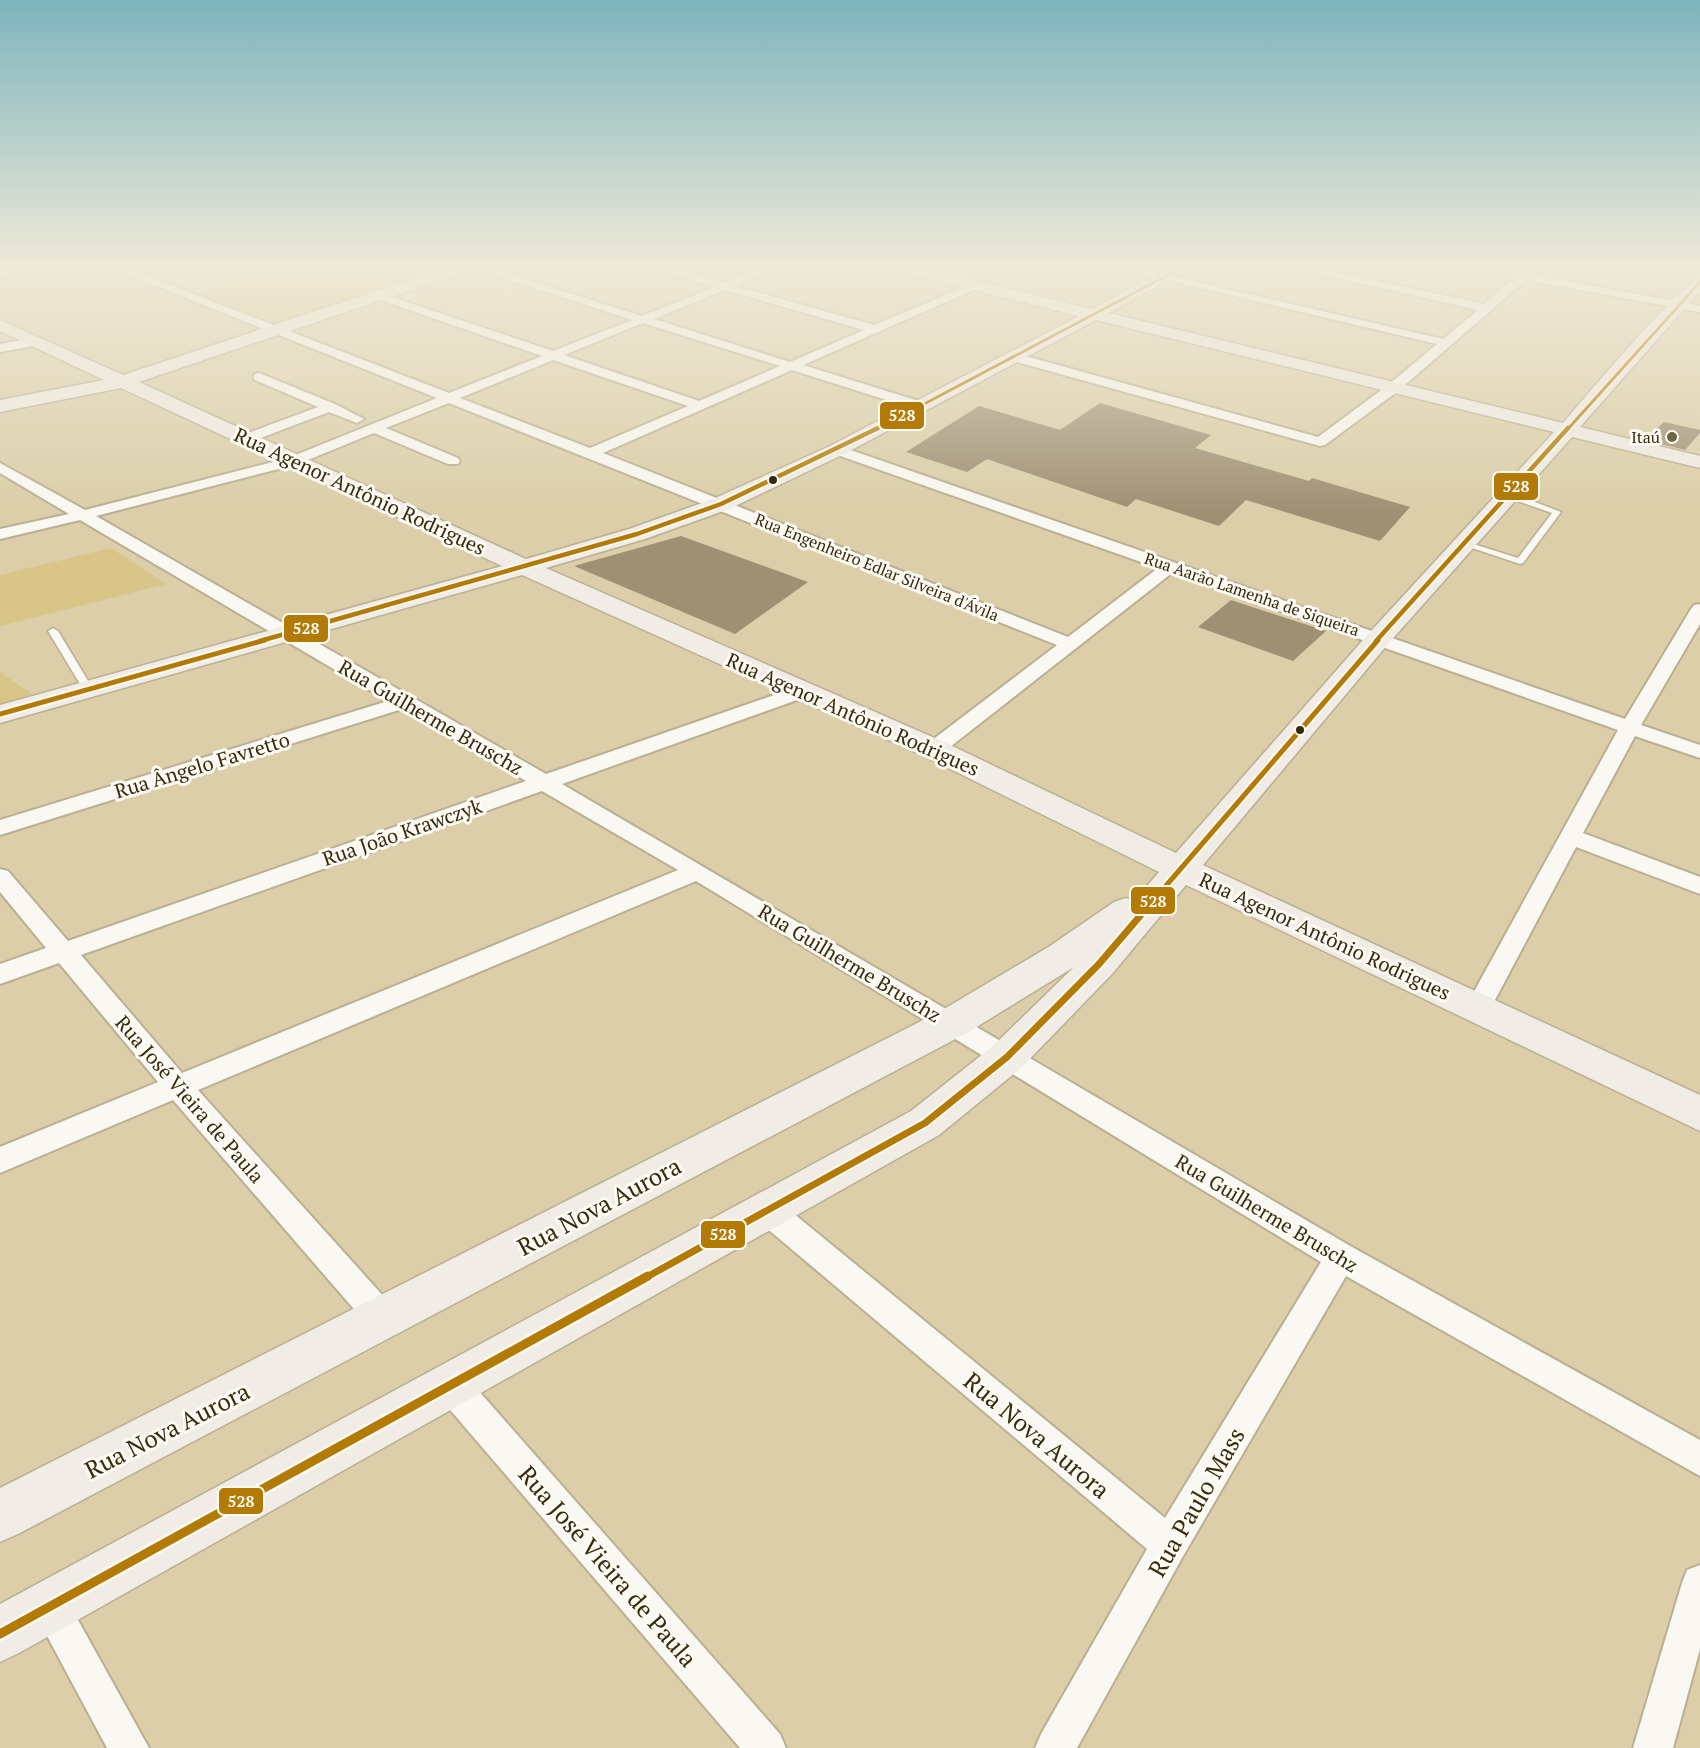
<svg xmlns="http://www.w3.org/2000/svg" width="1700" height="1748" viewBox="0 0 1700 1748" font-family="'PT Serif',serif">
  <style>
    .green { fill: #dac589 }
    .building { fill: #9f9074 }
    .lines { fill: none; stroke-linecap: round; stroke-linejoin: round }
    .lane-casing { stroke: #baaf92; stroke-width: 3 }
    .street-casing { stroke: #baaf92; stroke-width: 4 }
    .secondary-casing { stroke: #baaf92; stroke-width: 3 }
    .lane { fill: #faf8f2; fill-rule: evenodd }
    .street { fill: #faf8f2; fill-rule: evenodd }
    .secondary { fill: #f1ece5; fill-rule: evenodd }
    .bus-1-far4-casing { stroke: #fefbf4; stroke-width: 5 }
    .bus-1-far3-casing { stroke: #fefbf4; stroke-width: 8 }
    .bus-1-far2-casing { stroke: #fefbf4; stroke-width: 9 }
    .bus-1-far1-casing { stroke: #fefbf4; stroke-width: 11 }
    .bus-1-casing { stroke: #fefbf4; stroke-width: 14 }
    .bus-1-far4 { stroke: #b37b05; stroke-width: 3 }
    .bus-1-far3 { stroke: #b37b05; stroke-width: 4.5 }
    .bus-1-far2 { stroke: #b37b05; stroke-width: 5 }
    .bus-1-far1 { stroke: #b37b05; stroke-width: 7 }
    .bus-1 { stroke: #b37b05; stroke-width: 9 }
    .poi-dot { fill: #6f6444; stroke: #fefbf4; stroke-width: 2 }
    .bus-dot { fill: #352b0e; stroke: #fefbf4; stroke-width: 2 }
    .labels { text-anchor: middle; dominant-baseline: central; stroke-width: 6; stroke-linejoin: round; paint-order: stroke }
    .far-poi-label { font-size: 16px; fill: #352b0e; stroke: #fefbf4; text-anchor: end }
    .far-street-label { font-size: 16px; fill: #352b0e; stroke: #fefbf4 }
    .street-label { font-size: 20px; fill: #352b0e; stroke: #fefbf4 }
    .near-street-label { font-size: 24px; fill: #352b0e; stroke: #fefbf4 }
    .line-badge { stroke: #fefbf4; stroke-width: 2 }
    .badge-label { font-size: 16px; text-anchor: middle; font-weight: bold; fill: #fff }
  </style>
  <rect width="100%" height="100%" fill="#dbcea8"/>
  <!-- green -->
  <g class="green">
    <path d="M283,267H449L277,323L199,293Z"/>
    <path d="M111,548L166,584L0,626V575Z"/>
    <path d="M0,672L32,694L0,704Z"/>
  </g>
  <!-- building -->
  <g class="building">
    <path d="M1100,403L1211,435L1195,448L1309,481L1312,478L1410,507L1380,541L1246,500L1219,526L1136,499L1127,507L987,459L967,472L906,452L979,406L1060,430Z"/>
    <path d="M1664,422L1700,430V433L1685,450L1644,440Z"/>
    <path d="M681,536L808,582L735,634L574,566Z"/>
    <path d="M1231,600L1326,631L1293,661L1198,627Z"/>
  </g>
  <g class="lines">
    <!-- lane casing -->
    <g class="lane-casing">
      <g id="lane">
        <path d="M1506,493H1512L1561,512L1523,563L1520,564L1460,544L1464,541L1518,558L1552,513L1506,497Z"/>
        <path d="M53,628L58,631L93,689L92,691L88,692L83,689L48,631Z"/>
      </g>
    </g>
    <!-- street casing -->
    <g class="street-casing">
      <g id="street">
        <path d="M20,267H47L0,277V271Z"/>
        <path d="M108,267H124L449,393L542,356L375,298V294H383L553,351L632,320L470,267H487L642,316L714,287L652,267H670L724,283L762,267H777L735,286L874,325L974,283L979,286L978,288L803,365L925,403L927,406L925,409H915L792,370L603,453L1068,637L1158,568L832,453L830,450L832,447H842L1625,719L1691,609L1694,605L1700,604V624L1641,725L1700,745V758L1635,736L1583,833L1700,877V894L1576,847L1487,1015L1478,1018L1469,1015L1465,1008L1618,730L1172,573L941,754L934,755L927,754L924,749L927,744L1057,645L449,403L386,428L458,458L460,461L458,464H448L374,433L298,464L96,516L546,774L797,687H811L813,691L811,695L562,784L1352,1247L1700,1440V1476L1346,1276L1182,1558L1077,1748H1035L1041,1734L1147,1549L757,1220L752,1210L757,1200L767,1196L777,1200L1165,1518L1321,1262L696,881L198,1090L394,1308L399,1319L394,1330L383,1335L372,1330L173,1100L0,1173V1147L158,1082L59,963L0,984V964L46,948L0,892V869L8,871L68,941L526,781L402,709L0,835V820L388,701L80,520L0,539V529L69,514L0,473V463L85,510L288,458L437,398ZM725,290L864,330L790,362L654,319ZM643,323L780,366L699,401L564,355ZM553,360L688,406L590,448L460,398ZM542,791L678,870L182,1073L81,955Z"/>
        <path d="M1111,267H1132L1443,339L1478,310L1290,267H1312L1484,304L1527,267H1539L1532,274L1700,306V312L1526,280L1398,391L1325,445L1320,446L1010,360L1008,357L1010,354H1018L1318,437L1388,385L1437,344Z"/>
        <path d="M34,338L38,339V345L0,352V344Z"/>
        <path d="M259,373L335,404L364,419L357,423L329,412L250,442H240L238,439L240,436L318,407L255,380L253,377L255,374Z"/>
        <path d="M451,1369L463,1373L780,1734L786,1748H740L439,1397L435,1385L439,1373Z"/>
        <path d="M1700,1565V1649L1673,1748H1633L1682,1583L1687,1570Z"/>
        <path d="M50,1587L63,1593L149,1748H107L31,1606L37,1593Z"/>
      </g>
    </g>
    <!-- secondary casing -->
    <g class="secondary-casing">
      <path id="secondary" d="M449,267H473L471,270L139,382L526,559L629,529L713,499L830,446L1079,316L893,270L891,267H919L1092,309L1171,267H1191L1109,313L1563,423C1582,401 1682,282 1700,277V291L1580,427L1700,456V468L1572,437L1388,644L1203,865L1700,1095V1131L1186,885L1112,974L1021,1068L939,1135L19,1653L0,1662V1604L911,1111L993,1046L1074,967L965,1034L18,1534L0,1542V1488L939,1012L1050,946L1114,902L1126,898L1134,901L1159,872L924,756L522,575L0,723V705L502,566L121,388L0,412V400L104,380L0,331V320L123,375ZM1096,320L1554,432L1370,632L1176,853L944,742L546,568L645,539L729,509L844,454Z"/>
    </g>
    <!-- lane -->
    <use href="#lane" class="lane"/>
    <!-- street -->
    <use href="#street" class="street"/>
    <!-- secondary -->
    <use href="#secondary" class="secondary"/>
    <!-- bus-1-far4 casing -->
    <g class="bus-1-far4-casing">
      <g id="bus-1-far4">
        <path d="M875,430L1183,267"/>
        <path d="M1567,430L1700,282"/>
      </g>
    </g>
    <!-- bus-1-far3 casing -->
    <g class="bus-1-far3-casing">
      <g id="bus-1-far3">
        <path d="M260,641L637,534L721,504L878,428"/>
        <path d="M1376,641L1568,428"/>
      </g>
    </g>
    <!-- bus-1-far2 casing -->
    <g class="bus-1-far2-casing">
      <g id="bus-1-far2">
        <path d="M0,714L265,640"/>
        <path d="M1139,917L1378,640"/>
      </g>
    </g>
    <!-- bus-1-far1 casing -->
    <g class="bus-1-far1-casing">
      <path id="bus-1-far1" d="M645,1278L925,1123L1007,1057L1099,964L1140,916"/>
    </g>
    <!-- bus-1 casing -->
    <g class="bus-1-casing">
      <path id="bus-1" d="M0,1634L648,1276"/>
    </g>
    <!-- bus-1-far4 -->
    <use href="#bus-1-far4" class="bus-1-far4"/>
    <!-- bus-1-far3 -->
    <use href="#bus-1-far3" class="bus-1-far3"/>
    <!-- bus-1-far2 -->
    <use href="#bus-1-far2" class="bus-1-far2"/>
    <!-- bus-1-far1 -->
    <use href="#bus-1-far1" class="bus-1-far1"/>
    <!-- bus-1 -->
    <use href="#bus-1" class="bus-1"/>
  </g>
  <!-- sky -->
  <linearGradient id="sky" x2="0" y2="1"><stop stop-color="#7db4bd"/><stop offset="0.52" stop-color="#efe9d8"/><stop offset="1" stop-color="#efe9d8" stop-opacity="0"/></linearGradient>
  <rect width="1700" height="512" fill="url(#sky)"/>
  <!-- markers -->
  <circle class="poi-dot" cx="1672" cy="437" r="6"/>
  <g class="bus-dot">
    <circle cx="773" cy="480" r="5"/>
    <circle cx="1300" cy="730" r="5"/>
  </g>
  <g class="labels">
    <!-- far-poi labels -->
    <g class="far-poi-label">
      <text x="1660" y="437">Itaú</text>
    </g>
    <!-- far-street labels -->
    <g class="far-street-label">
      <text transform="translate(877 567) rotate(22)">Rua Engenheiro Edlar Silveira d'Ávila</text>
      <text transform="translate(1252 594) rotate(19)">Rua Aarão Lamenha de Siqueira</text>
    </g>
    <!-- street labels -->
    <g class="street-label">
      <text transform="translate(360 491) rotate(25)">Rua Agenor Antônio Rodrigues</text>
      <text transform="translate(853 714) rotate(24)">Rua Agenor Antônio Rodrigues</text>
      <text transform="translate(431 717) rotate(30)">Rua Guilherme Bruschz</text>
      <text transform="translate(202 765) rotate(-17)">Rua Ângelo Favretto</text>
      <text transform="translate(402 832) rotate(-19)">Rua João Krawczyk</text>
      <text transform="translate(1325 936) rotate(25)">Rua Agenor Antônio Rodrigues</text>
      <text transform="translate(850 963) rotate(31)">Rua Guilherme Bruschz</text>
      <text transform="translate(190 1099) rotate(49)">Rua José Vieira de Paula</text>
      <text transform="translate(1267 1213) rotate(31)">Rua Guilherme Bruschz</text>
    </g>
    <!-- near-street labels -->
    <g class="near-street-label">
      <text transform="translate(599 1206) rotate(-28)">Rua Nova Aurora</text>
      <text transform="translate(167 1430) rotate(-27)">Rua Nova Aurora</text>
      <text transform="translate(1037 1435) rotate(40)">Rua Nova Aurora</text>
      <text transform="translate(1196 1502) rotate(-60)">Rua Paulo Mass</text>
      <text transform="translate(608 1566) rotate(49)">Rua José Vieira de Paula</text>
    </g>
  </g>
  <g class="line-badge">
    <rect x="879" y="401" width="46" height="29" rx="6" fill="#b37b05"/>
    <rect x="1493" y="472" width="46" height="29" rx="6" fill="#b37b05"/>
    <rect x="283" y="614" width="46" height="29" rx="6" fill="#b37b05"/>
    <rect x="1130" y="886" width="46" height="29" rx="6" fill="#b37b05"/>
    <rect x="700" y="1220" width="46" height="29" rx="6" fill="#b37b05"/>
    <rect x="218" y="1487" width="46" height="28" rx="6" fill="#b37b05"/>
  </g>
  <g class="badge-label">
    <text x="902" y="421">528</text>
    <text x="1516" y="492">528</text>
    <text x="306" y="634">528</text>
    <text x="1153" y="907">528</text>
    <text x="723" y="1240">528</text>
    <text x="241" y="1507">528</text>
  </g>
</svg>
